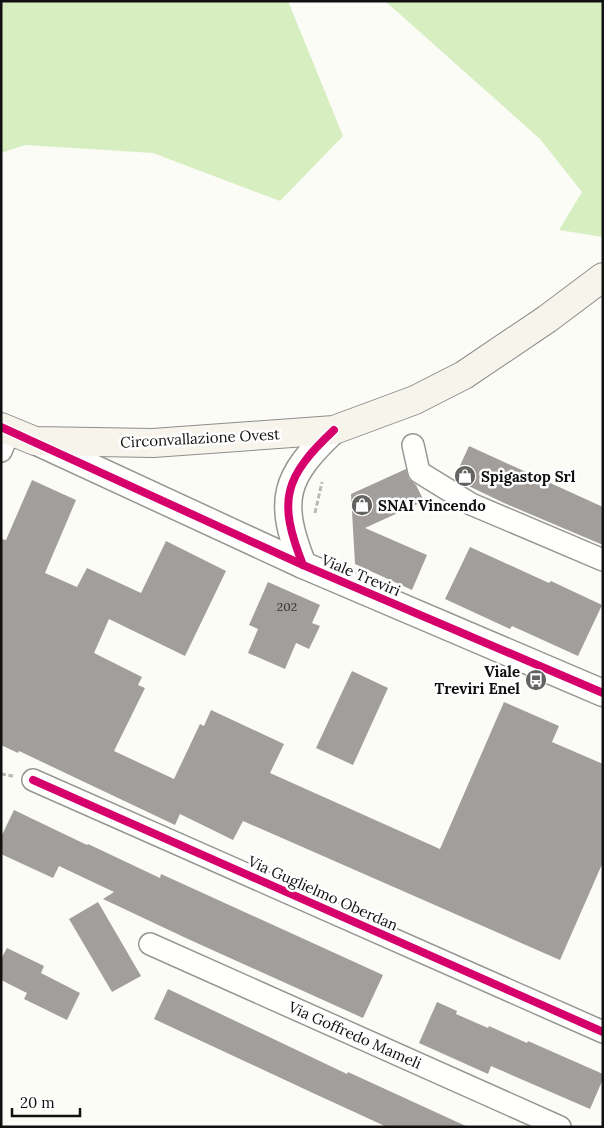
<svg xmlns="http://www.w3.org/2000/svg" width="604" height="1128" viewBox="0 0 604 1128" font-family="Lora,serif">
  <style>
    .forest { fill: #d7eec1 }
    .building { fill: #a19e9b }
    .lines { fill: none; stroke-linecap: round; stroke-linejoin: round }
    .minor-casing { stroke: #969694; stroke-width: 24 }
    .tertiary-casing { stroke: #969694; stroke-width: 29 }
    .secondary-casing { stroke: #8d8d8b; stroke-width: 30 }
    .path { stroke: #b9b9b8; stroke-width: 3; stroke-dasharray: 5 2.5; stroke-linecap: butt }
    .minor { stroke: #fffffe; stroke-width: 21 }
    .tertiary { stroke: #fffffe; stroke-width: 26 }
    .secondary { stroke: #f6f4eb; stroke-width: 28 }
    .cycleway-casing { stroke: #fff; stroke-width: 11 }
    .cycleway { stroke: #d6006c; stroke-width: 8 }
    .labels { text-anchor: middle; dominant-baseline: central; stroke-width: 5; stroke-linejoin: round; paint-order: stroke }
    .number-label { font-size: 12px; fill: #343433 }
    .street-label { font-size: 15px; fill: #101010; stroke: #fff }
    .poi-label { font-size: 15px; font-weight: bold; fill: #101010; stroke: #fff; text-anchor: start }
  </style>
  <rect width="100%" height="100%" fill="#fcfcf7"/>
  <!-- forest -->
  <g class="forest">
    <path d="M1,1H288L343,136L280,201L153,153L25,145L1,153Z"/>
    <path d="M385,1H603V237L559,230L582,192L540,139Z"/>
  </g>
  <!-- building -->
  <g class="building">
    <path d="M469,446L603,507V545L504,503L454,479Z"/>
    <path d="M406,469L409,479L416,485L424,501L365,528L427,555L412,590L355,564L351,494Z"/>
    <path d="M32,480L76,500L45,573L77,587L87,568L141,593L166,541L226,571L185,656L109,619L94,653L142,677L138,685L145,688L114,751L174,779L200,724L204,726L211,710L284,744L270,773L440,849L504,702L559,726L552,742L603,764V862L560,960L243,821L233,840L180,814L175,825L19,751L18,753L1,745V539L6,540Z"/>
    <path d="M470,547L549,583L551,581L602,605L578,656L512,626L510,629L445,599Z"/>
    <path d="M268,582L320,605L312,623L320,626L309,649L296,643L285,669L248,653L258,629L249,625Z"/>
    <path d="M352,671L388,688L353,765L316,748Z"/>
    <path d="M14,810L87,845L88,844L160,878L161,874L383,975L363,1018L188,939L103,899L114,892L59,866L53,878L1,854V837Z"/>
    <path d="M98,902L141,976L112,992L69,919Z"/>
    <path d="M7,948L44,966L41,973L80,993L67,1020L24,999L27,993L1,980V959Z"/>
    <path d="M168,989L347,1074L348,1072L468,1127H387L315,1094L154,1019Z"/>
    <path d="M437,1002L457,1011L456,1014L488,1028L489,1026L527,1043L528,1041L603,1074V1079L590,1109L491,1066L488,1074L419,1043Z"/>
  </g>
  <g class="lines">
    <!-- minor casing -->
    <g class="minor-casing">
      <g id="minor">
        <path d="M413,445L419,472L471,504L603,560"/>
        <path d="M1,451L10,430"/>
        <path d="M33,780L603,1032"/>
        <path d="M150,944L560,1127"/>
      </g>
    </g>
    <!-- tertiary casing -->
    <g class="tertiary-casing">
      <g id="tertiary">
        <path d="M35,441L303,565L603,693"/>
        <path d="M303,565C277,500 284,477 334,430"/>
      </g>
    </g>
    <!-- secondary casing -->
    <g class="secondary-casing">
      <path id="secondary" d="M1,427L35,441L153,443L334,430L415,400L464,375L547,319L603,277"/>
    </g>
    <!-- path -->
    <g class="path">
      <path d="M315,513L322,482"/>
      <path d="M1,774L13,776"/>
    </g>
    <!-- minor -->
    <use href="#minor" class="minor"/>
    <!-- tertiary -->
    <use href="#tertiary" class="tertiary"/>
    <!-- secondary -->
    <use href="#secondary" class="secondary"/>
    <!-- cycleway casing -->
    <g class="cycleway-casing">
      <g id="cycleway">
        <path d="M1,427L303,565L603,693"/>
        <path d="M303,565C277,500 284,477 334,430"/>
        <path d="M33,780L603,1032"/>
      </g>
    </g>
    <!-- cycleway -->
    <use href="#cycleway" class="cycleway"/>
  </g>
  <!-- icons -->
  <defs>
    <g id="shop-disc" transform="scale(1.125)"><circle r="9.5" fill="#636361" stroke="#fff"/><path d="M-5-2.5h2.3a2.7 3.5 0 0 1 5.4 0H5L5.5 6h-11ZM-1.5-2.5h3a1.5 2.3 0 0 0-3 0Z" fill="#fff"/></g>
    <g id="bus-disc" transform="scale(1.125)"><circle r="9.5" fill="#636361" stroke="#fff"/><path d="M-5-6H5V4H4V6H2V4H-2V6H-4V4H-5ZM-3.5-4V0h7V-4ZM-3.5 1.2v1.5H-2V1.2ZM2 1.2v1.5H3.5V1.2Z" fill="#fff"/></g>
  </defs>
  <g fill-rule="evenodd">
    <use href="#shop-disc" x="465" y="476"/>
    <use href="#shop-disc" x="362" y="505"/>
    <use href="#bus-disc" x="536" y="680"/>
  </g>
  <g class="labels">
    <!-- number labels -->
    <g class="number-label">
      <text x="287" y="606">202</text>
    </g>
    <!-- street labels -->
    <g class="street-label">
      <text transform="translate(200 438) rotate(-3)">Circonvallazione Ovest</text>
      <text transform="translate(361 575) rotate(23)">Viale Treviri</text>
      <text transform="translate(323 893) rotate(24)">Via Guglielmo Oberdan</text>
      <text transform="translate(355 1035) rotate(24)">Via Goffredo Mameli</text>
    </g>
    <!-- poi labels -->
    <g class="poi-label">
      <text x="481" y="476">Spigastop Srl</text>
      <text x="378" y="505">SNAI Vincendo</text>
      <text x="520" y="671" text-anchor="end">Viale<tspan x="520" dy="17">Treviri Enel</tspan></text>
    </g>
  </g>
  <!-- border -->
  <rect width="604" height="1128" fill="none" stroke="#101010" stroke-width="5"/>
  <!-- scale -->
  <path d="M12 1108v8h68v-8" fill="none" stroke="#101010" stroke-width="2.5"/>
  <text x="20" y="1108" font-size="15" fill="#101010" stroke="#ffffff" stroke-width="4" paint-order="stroke">20 m</text>
</svg>
